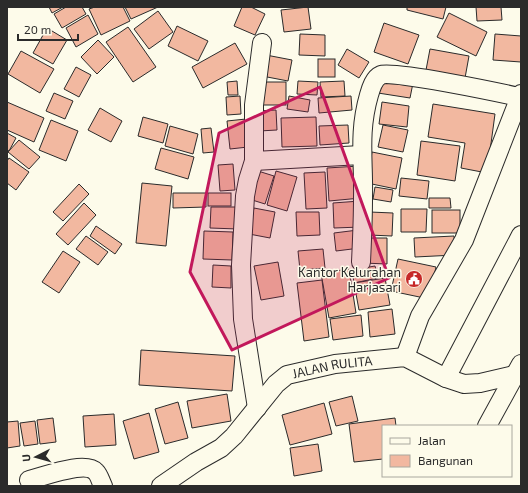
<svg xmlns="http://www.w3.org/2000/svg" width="528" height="493" viewBox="0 0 528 493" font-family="'Exo 2',sans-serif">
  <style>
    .building { fill: #f2b8a0; stroke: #2b2b2b }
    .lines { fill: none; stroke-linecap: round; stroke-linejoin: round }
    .minor-casing { stroke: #2b2b2b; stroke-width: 20 }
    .minor { stroke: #fdfbea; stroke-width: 18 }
    .marked { fill: #c2185b; fill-opacity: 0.2; stroke: #c2185b; stroke-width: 3; stroke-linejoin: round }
    .labels { text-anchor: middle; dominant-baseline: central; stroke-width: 3; stroke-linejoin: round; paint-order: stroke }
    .poi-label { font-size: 13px; fill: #2b2b2b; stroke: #fdfbea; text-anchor: end }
    .street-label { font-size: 13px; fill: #2b2b2b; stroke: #fdfbea }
  </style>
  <rect width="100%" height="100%" fill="#fdfbea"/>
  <!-- building -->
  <g class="building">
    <path d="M49,7H63L52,13Z"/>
    <path d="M66,7H82L86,14L62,28L54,14Z"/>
    <path d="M95,7H123L130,21L101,35L89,9Z"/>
    <path d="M125,7H158L131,19Z"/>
    <path d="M242,7H251L265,14L255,35L234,26Z"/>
    <path d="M308,7L311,29L284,32L281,10Z"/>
    <path d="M407,7H446L443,19L407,10Z"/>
    <path d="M476,7H501L502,20L477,21Z"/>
    <path d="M158,11L173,32L149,49L134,29Z"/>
    <path d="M449,13L487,32L476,56L437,37Z"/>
    <path d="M88,15L98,34L76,47L66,28Z"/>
    <path d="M384,23L419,35L408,64L374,52Z"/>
    <path d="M177,26L208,41L198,61L168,46Z"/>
    <path d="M128,27L156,67L133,82L106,42Z"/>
    <path d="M47,28L67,40L53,64L33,53Z"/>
    <path d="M300,34L325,35V56L299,55Z"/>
    <path d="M495,34L521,36V62L493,60Z"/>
    <path d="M98,40L114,57L97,74L81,57Z"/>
    <path d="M235,43L247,64L203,88L192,67Z"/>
    <path d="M347,49L369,62L359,78L338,65Z"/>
    <path d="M430,49L469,56L465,78L426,70Z"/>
    <path d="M21,51L54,69L40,93L8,74Z"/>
    <path d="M266,55L292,60L288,81L262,76Z"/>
    <rect x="318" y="59" width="17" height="18"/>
    <path d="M76,67L91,75L79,97L64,89Z"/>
    <path d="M381,78L413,83L410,98L378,93Z"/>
    <path d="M237,81L238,95H228L227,82Z"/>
    <path d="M298,81L318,82L317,95L297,94Z"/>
    <path d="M344,81L345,96L321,97L320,82Z"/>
    <rect x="258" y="82" width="28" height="23"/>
    <path d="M54,93L73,101L65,119L46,111Z"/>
    <path d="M240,96L241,114L227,115L226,97Z"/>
    <path d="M289,96L310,100L308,112L287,109Z"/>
    <path d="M351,96L352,110L319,113L318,98Z"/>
    <path d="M7,102L44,118L34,142L7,130Z"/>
    <path d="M382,102L409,106L407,127L379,124Z"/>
    <path d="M433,104L495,114L487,173L461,168L465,143L428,137Z"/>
    <path d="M100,108L122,121L111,142L88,130Z"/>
    <path d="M276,110L277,130L259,131L258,111Z"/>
    <path d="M143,117L168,124L163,143L138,136Z"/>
    <path d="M316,117L317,146L282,147L281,118Z"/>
    <path d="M246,119L248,147L230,149L227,121Z"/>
    <path d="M51,120L78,131L66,161L39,150Z"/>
    <path d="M348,125L349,143L320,145L319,126Z"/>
    <path d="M383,125L408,130L403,152L378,147Z"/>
    <path d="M170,126L198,134L193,154L165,146Z"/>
    <path d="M211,128L214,152L203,153L201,129Z"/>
    <path d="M7,133L16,138L9,151L7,150Z"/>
    <path d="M19,140L40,157L29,169L8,152Z"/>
    <path d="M421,141L460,146L455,181L417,175Z"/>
    <path d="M161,148L194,157L188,179L155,169Z"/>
    <path d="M372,152L402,158L396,189L367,183Z"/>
    <path d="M9,158L29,172L16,190L7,183V161Z"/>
    <path d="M233,164L235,190L220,191L218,165Z"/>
    <path d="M359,166L361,198L329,201L327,168Z"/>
    <path d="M258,171L274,176L265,204L249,199Z"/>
    <path d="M276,171L297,177L287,211L267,205Z"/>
    <path d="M325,172L327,208L306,209L304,173Z"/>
    <path d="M401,178L429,181L427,199L399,196Z"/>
    <path d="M142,183L172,186L166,246L136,243Z"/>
    <path d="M79,184L89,194L63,221L53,212Z"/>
    <path d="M375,187L393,190L391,202L373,199Z"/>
    <path d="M173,193H206V207L173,208Z"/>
    <rect x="208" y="193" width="23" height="13"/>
    <path d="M429,198H450L451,208H429Z"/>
    <path d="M360,201L361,227L334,228L333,203Z"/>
    <path d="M84,203L96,215L68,245L56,234Z"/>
    <path d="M211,207H239L238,229L210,228Z"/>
    <path d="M254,208L275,212L270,238L249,234Z"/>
    <path d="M401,209H427L426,232H401Z"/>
    <rect x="432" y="210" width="28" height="23"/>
    <path d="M296,212H319L320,235L297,236Z"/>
    <path d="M370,212L393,213L392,236L369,235Z"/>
    <path d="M96,226L122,244L115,254L90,236Z"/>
    <path d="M358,230L360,248L336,251L334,233Z"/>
    <path d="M204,231L233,232L232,260L203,259Z"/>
    <path d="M86,236L108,252L98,265L76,249Z"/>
    <path d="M454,236L455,255L415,257L414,238Z"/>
    <path d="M364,238H387V264L363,263Z"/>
    <path d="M323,249L325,268L300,270L298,251Z"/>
    <path d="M63,251L80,262L59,293L42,282Z"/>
    <path d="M398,259L436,267L429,299L391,291Z"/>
    <path d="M278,262L284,296L261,300L254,266Z"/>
    <path d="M213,265L231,266V288L212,287Z"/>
    <path d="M375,266L378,278L354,283L352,270Z"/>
    <path d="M349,269L356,313L329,318L321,273Z"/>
    <path d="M385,278L390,305L359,310L354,283Z"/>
    <path d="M322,280L329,337L304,341L297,283Z"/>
    <path d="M392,309L395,334L370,337L368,312Z"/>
    <path d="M361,315L363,336L333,340L330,319Z"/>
    <path d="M141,350L235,356L232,391L139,385Z"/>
    <path d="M227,394L231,421L192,428L187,401Z"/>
    <path d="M352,396L358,421L336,426L329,402Z"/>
    <path d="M178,402L188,438L165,444L155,409Z"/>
    <path d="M324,403L332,434L290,445L282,415Z"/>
    <path d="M149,413L159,452L134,459L123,421Z"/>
    <path d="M114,414L116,445L85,447L83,416Z"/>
    <path d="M53,418L56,442L40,444L37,420Z"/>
    <path d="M395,418L396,426H383V459L354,462L349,424Z"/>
    <path d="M18,421L20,446L7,448V422Z"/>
    <path d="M35,421L38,444L24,446L20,423Z"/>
    <path d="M318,444L322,471L294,476L290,448Z"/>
  </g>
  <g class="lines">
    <!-- minor casing -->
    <g class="minor-casing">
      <g id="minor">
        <path d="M254,161L361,155"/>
        <path d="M361,262C362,241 363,220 363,198C364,161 358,133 369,95C371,88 374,78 381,75C392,70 501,93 519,97"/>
        <path d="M405,357L420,316L464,240L521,94"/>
        <path d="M446,378L521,235"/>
        <path d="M257,408L243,319L241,265L245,196L248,180L254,161V105L262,43"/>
        <path d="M487,426L521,364"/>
        <path d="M29,480C43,477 85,460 96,472C99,475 101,482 103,486"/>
        <path id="s1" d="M161,486L196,462L221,448L234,436L276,384L287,375L335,364L405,357L446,378L464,384L480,383L514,375"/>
      </g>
    </g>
    <!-- minor -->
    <use href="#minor" class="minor"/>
  </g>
  <!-- marked area -->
  <path class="marked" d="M320,87L389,278L232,350L190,272L219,133Z"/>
  <!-- icons -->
  <defs>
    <g id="civic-disc" transform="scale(0.9)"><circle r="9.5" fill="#c62828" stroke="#fdfbea"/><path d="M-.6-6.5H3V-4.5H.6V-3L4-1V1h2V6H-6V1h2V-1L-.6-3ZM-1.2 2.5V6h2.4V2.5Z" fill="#fff"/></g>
  </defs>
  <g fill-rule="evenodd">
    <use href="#civic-disc" x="414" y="279"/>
  </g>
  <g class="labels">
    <!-- poi labels -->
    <g class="poi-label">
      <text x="401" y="272">Kantor Kelurahan<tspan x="401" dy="15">Harjasari</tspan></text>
    </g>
    <!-- street labels -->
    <g class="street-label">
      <text stroke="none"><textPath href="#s1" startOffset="216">JALAN RULITA</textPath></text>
    </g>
  </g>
  <!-- border -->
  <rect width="528" height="493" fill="none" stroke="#2b2b2b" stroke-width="16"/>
  <!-- legend -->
  <rect x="382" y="425" width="130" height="52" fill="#fdfbea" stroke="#a9a89e"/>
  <rect x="390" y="438" width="20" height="6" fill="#fdfbea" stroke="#a9a89e"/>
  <text x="418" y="445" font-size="12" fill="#2b2b2b">Jalan</text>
  <rect x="390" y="455" width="20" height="12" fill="#f2b8a0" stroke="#a9a89e"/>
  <text x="418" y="465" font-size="12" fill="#2b2b2b">Bangunan</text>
  <!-- north arrow -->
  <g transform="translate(36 457) rotate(264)" stroke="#fdfbea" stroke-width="3" paint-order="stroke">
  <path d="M0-3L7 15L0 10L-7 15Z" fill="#2b2b2b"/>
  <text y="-6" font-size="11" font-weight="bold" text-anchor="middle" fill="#2b2b2b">U</text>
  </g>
  <!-- scale -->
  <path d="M18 34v6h60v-6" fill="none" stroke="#2b2b2b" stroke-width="2"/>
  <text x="24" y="34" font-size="12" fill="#2b2b2b" stroke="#fdfbea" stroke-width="3" paint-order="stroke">20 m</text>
</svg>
